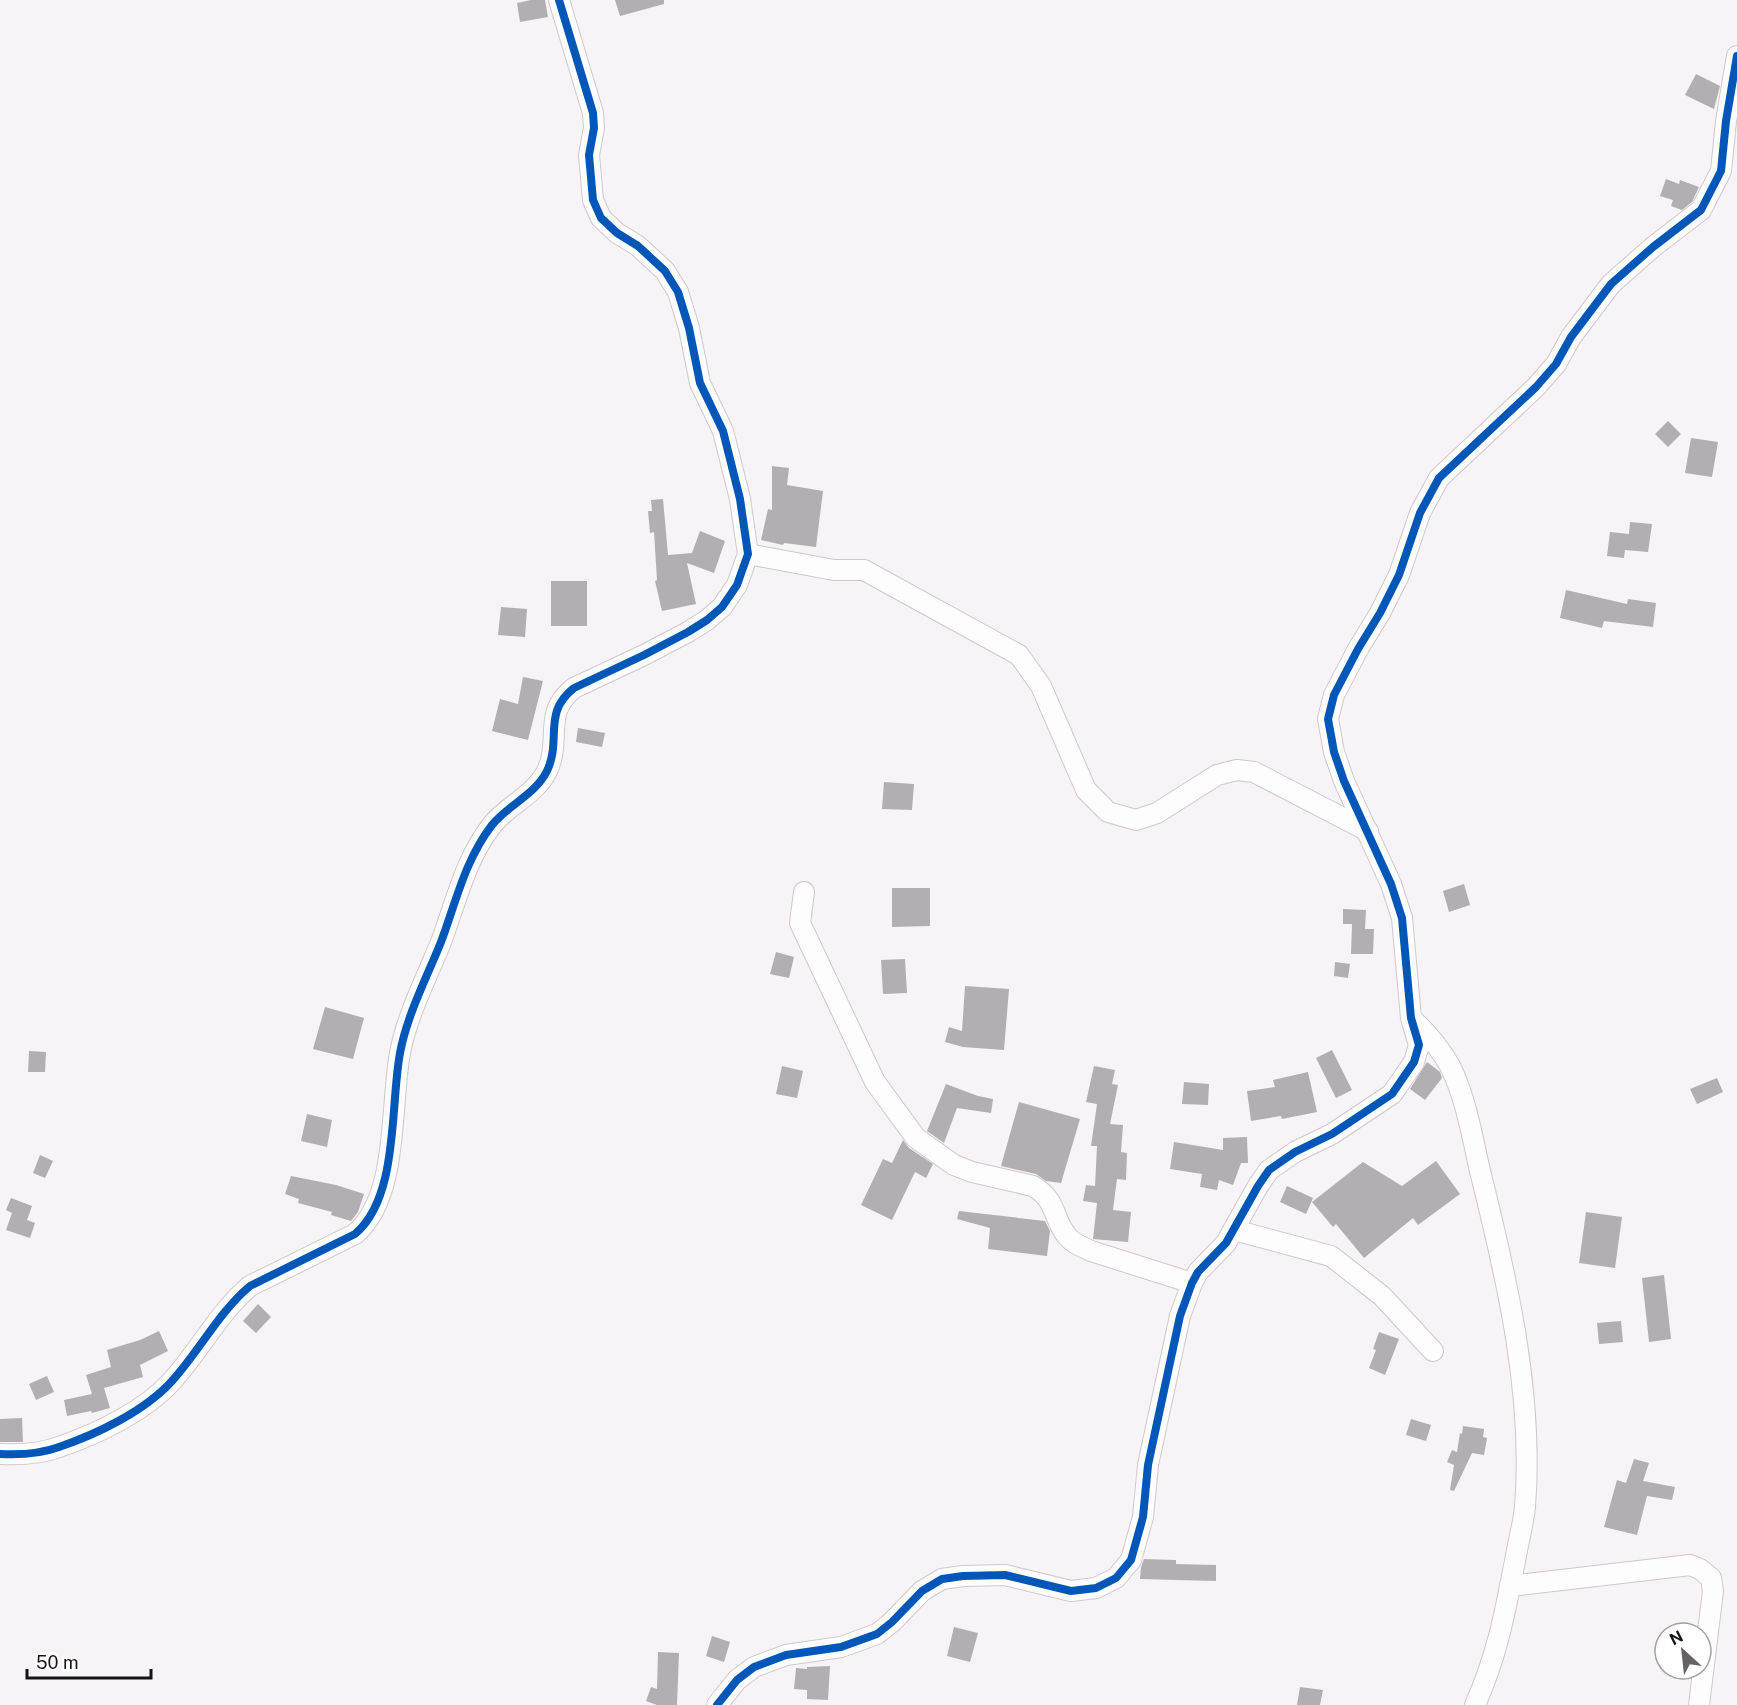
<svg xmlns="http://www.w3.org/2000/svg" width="1737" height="1705" viewBox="0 0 1737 1705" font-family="'Public Sans',sans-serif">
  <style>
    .building { fill: #b2aeb1 }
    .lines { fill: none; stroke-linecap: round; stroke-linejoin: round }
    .minor-casing { stroke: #cdc9cb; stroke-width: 22 }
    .minor { stroke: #fefdfe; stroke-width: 20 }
    .cycleway-casing { stroke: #fff; stroke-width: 11 }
    .cycleway { stroke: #0057b8; stroke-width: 8 }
  </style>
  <rect width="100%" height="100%" fill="#f8f3f6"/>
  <!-- building -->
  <g class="building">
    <path d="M531,0H545L548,17L520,22L517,3Z"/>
    <path d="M615,0H664V4L620,16Z"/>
    <path d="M1696,74L1720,86L1714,109L1685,95Z"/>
    <path d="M1666,179L1679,184L1680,180L1699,187L1692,202L1682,210L1671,206L1673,200L1660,196Z"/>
    <path d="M1668,421L1681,434L1668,447L1655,434Z"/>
    <path d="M1691,438L1718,442L1712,477L1685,473Z"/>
    <path d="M772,466L789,468L787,485L823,491L816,547L784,543L783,545L761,540L768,509L772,510Z"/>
    <path d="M663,499L668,555L692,553L700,531L725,541L714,573L687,563L696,604L662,611L655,581L657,580L654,532L650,533L648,511H652L651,500Z"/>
    <path d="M1630,522L1652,524L1648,552L1625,550L1624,558L1607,556L1610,532L1629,534Z"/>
    <rect x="551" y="581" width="36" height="45"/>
    <path d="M1566,590L1627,604L1628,599L1656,603L1653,627L1604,621L1602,628L1560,618Z"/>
    <path d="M501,607L527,609L525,637L498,635Z"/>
    <path d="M523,677L543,681L528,740L492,731L500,699L518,704Z"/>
    <path d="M578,728L605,733L602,747L576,742Z"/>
    <path d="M884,782L914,784L912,810L882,809Z"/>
    <path d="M1464,884L1470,905L1449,912L1443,891Z"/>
    <path d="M892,888H930V926L892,927Z"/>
    <path d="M1343,909L1366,910L1365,929H1374L1373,954H1351L1352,924H1343Z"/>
    <path d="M776,952L794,957L789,978L770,974Z"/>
    <path d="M905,959L907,993L883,994L881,960Z"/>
    <path d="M1335,962L1350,964L1348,978L1334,976Z"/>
    <path d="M965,986L1009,989L1004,1050L963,1047L945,1042L949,1027L962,1031Z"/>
    <path d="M325,1007L364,1018L353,1059L313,1049Z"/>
    <path d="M1332,1050L1352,1090L1336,1098L1316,1058Z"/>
    <path d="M29,1051L46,1052L45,1072H28Z"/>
    <path d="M1427,1062L1440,1072L1442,1078L1425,1100L1410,1089Z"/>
    <path d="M782,1066L803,1071L797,1098L776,1094Z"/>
    <path d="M1094,1066L1115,1070L1112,1084L1118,1085L1110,1124L1123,1125L1121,1152L1127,1153L1126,1180L1117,1179L1113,1210L1131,1212L1128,1242L1093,1239L1097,1203L1083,1201L1086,1185L1095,1186L1097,1146H1091L1097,1104L1086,1102Z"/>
    <path d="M1308,1072L1317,1112L1282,1119L1281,1116L1251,1121L1247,1091L1275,1087L1273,1080Z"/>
    <path d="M1717,1078L1723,1092L1697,1104L1690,1089Z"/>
    <path d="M1184,1082L1209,1084L1208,1105L1182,1104Z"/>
    <path d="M946,1084L978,1096L993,1099L991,1113L957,1108L944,1143L927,1131Z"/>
    <path d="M1019,1102L1080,1119L1061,1183L1046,1181L1036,1174L1001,1166Z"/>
    <path d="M307,1114L332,1120L327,1147L301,1141Z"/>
    <path d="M1247,1137L1248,1163H1241L1233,1185L1219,1180L1217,1190L1200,1187L1202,1174L1170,1169L1174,1142L1223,1150V1138Z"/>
    <path d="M903,1140L909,1148L933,1164L926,1178L915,1172L892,1220L861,1205L883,1159L892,1163Z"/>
    <path d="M40,1155L53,1161L45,1178L33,1173Z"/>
    <path d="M1436,1161L1460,1194L1418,1225L1413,1218L1364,1258L1336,1224L1333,1227L1312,1202L1363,1162L1402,1186Z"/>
    <path d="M291,1176L336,1185L364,1194L358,1212L351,1221L331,1215L332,1212L298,1203L299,1199L285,1194Z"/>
    <path d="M1287,1186L1313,1198L1306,1214L1280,1202Z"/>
    <path d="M11,1198L32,1206L27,1220L35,1223L30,1238L6,1230L12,1213L6,1210Z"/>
    <path d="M959,1211L1045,1221L1050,1231L1047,1256L988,1249L990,1228L957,1219Z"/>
    <path d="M1586,1212L1622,1217L1615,1268L1579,1263Z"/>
    <path d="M1664,1275L1671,1339L1649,1342L1642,1278Z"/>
    <path d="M258,1304L271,1317L256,1333L243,1321Z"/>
    <path d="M1621,1321L1623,1342L1599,1344L1597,1323Z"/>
    <path d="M159,1331L168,1351L140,1365L143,1377L104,1388L110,1408L92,1413L91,1411L67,1416L64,1400L92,1394L86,1375L111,1367L107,1350L140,1340Z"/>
    <path d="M1379,1332L1399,1339L1385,1375L1369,1368L1376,1350L1373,1349Z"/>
    <path d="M47,1376L54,1392L36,1400L29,1384Z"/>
    <path d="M22,1418L23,1442H0V1419Z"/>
    <path d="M1411,1419L1431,1425L1426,1441L1406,1435Z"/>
    <path d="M1463,1426L1484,1429L1483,1437L1487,1438L1484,1455L1472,1453L1454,1491L1450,1490L1454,1465L1447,1462L1452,1450L1457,1452L1460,1433L1462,1434Z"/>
    <path d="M1634,1459L1649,1463L1643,1481L1675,1487L1672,1500L1647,1496L1637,1535L1604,1527L1617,1480L1626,1483Z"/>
    <path d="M1144,1559L1176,1560V1564L1216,1565V1581L1140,1579L1141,1567Z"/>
    <path d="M954,1627L978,1633L970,1662L947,1656Z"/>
    <path d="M712,1636L730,1642L724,1662L706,1656Z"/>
    <path d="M658,1652L679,1653L677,1705H657L646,1701L651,1687L657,1689Z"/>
    <path d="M830,1666L828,1700L807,1699V1690L794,1689L796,1668L807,1669V1667Z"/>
    <path d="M1300,1687L1323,1690L1320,1705H1297Z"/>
  </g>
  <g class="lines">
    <!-- minor casing -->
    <g class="minor-casing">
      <g id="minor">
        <path d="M748,554L834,570H864L1019,655L1041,686L1086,790L1108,812L1136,820L1157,813L1217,775L1237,770L1254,772L1368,831"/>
        <path d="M804,892L800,923L875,1082L916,1138L954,1165L972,1172L1033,1186C1058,1201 1052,1218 1067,1236C1073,1244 1083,1247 1091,1251L1192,1283"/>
        <path d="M1413,1020C1428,1034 1440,1048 1450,1066C1466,1098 1472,1136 1480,1171C1507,1279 1534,1395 1525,1507C1523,1525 1518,1543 1515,1561C1505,1613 1497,1656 1475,1705"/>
        <path d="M1234,1230L1331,1256L1382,1296L1433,1351"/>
        <path d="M0,1454C19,1455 40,1454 59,1447C97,1434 145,1411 172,1381C200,1350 219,1312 250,1286L355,1234C399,1197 390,1106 400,1053C407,1015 427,977 441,942C456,902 465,860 492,825C508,805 535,795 547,771C562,739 542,713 574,688L644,655L688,632L707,620L722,607L737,585L748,554L740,499L723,431L700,383L689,328L678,292L665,271L638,246L617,233L601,218L593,200L589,155L594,128L593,113L559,0"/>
        <path d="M1510,1586L1690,1565L1700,1569L1711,1578L1713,1591L1699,1705"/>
        <path d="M717,1705L737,1680L754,1667L786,1655L841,1647L877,1634L892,1622L922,1591L942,1579L963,1576L1005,1575L1071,1591L1096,1588L1116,1578L1131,1560L1143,1517L1148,1465L1180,1316L1192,1283L1198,1272L1226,1243L1258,1186L1269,1170L1295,1152L1332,1134L1392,1094L1414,1062L1419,1045L1411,1018L1402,918L1391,884L1344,781L1334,752L1328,719L1334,695L1358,649L1380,613L1399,575L1420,513L1439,478L1536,387L1556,364L1571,337L1611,284L1653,247L1701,210L1721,171L1726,121L1737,56"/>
      </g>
    </g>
    <!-- minor -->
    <use href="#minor" class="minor"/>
    <!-- cycleway casing -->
    <g class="cycleway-casing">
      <g id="cycleway">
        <path d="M0,1454C19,1455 40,1454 59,1447C97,1434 145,1411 172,1381C200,1350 219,1312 250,1286L355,1234C399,1197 390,1106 400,1053C407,1015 427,977 441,942C456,902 465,860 492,825C508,805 535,795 547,771C562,739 542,713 574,688L644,655L688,632L707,620L722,607L737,585L748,554L740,499L723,431L700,383L689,328L678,292L665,271L638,246L617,233L601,218L593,200L589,155L594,128L593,113L559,0"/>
        <path d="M717,1705L737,1680L754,1667L786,1655L841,1647L877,1634L892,1622L922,1591L942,1579L963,1576L1005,1575L1071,1591L1096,1588L1116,1578L1131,1560L1143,1517L1148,1465L1180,1316L1192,1283L1198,1272L1226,1243L1258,1186L1269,1170L1295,1152L1332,1134L1392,1094L1414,1062L1419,1045L1411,1018L1402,918L1391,884L1344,781L1334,752L1328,719L1334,695L1358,649L1380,613L1399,575L1420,513L1439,478L1536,387L1556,364L1571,337L1611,284L1653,247L1701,210L1721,171L1726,121L1737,56"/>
      </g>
    </g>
    <!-- cycleway -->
    <use href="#cycleway" class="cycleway"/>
  </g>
  <!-- north arrow -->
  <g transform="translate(1683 1651) rotate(333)"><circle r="28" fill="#ffffff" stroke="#a2a0a1" stroke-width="1.5"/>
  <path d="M0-4.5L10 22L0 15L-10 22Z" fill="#656164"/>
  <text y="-9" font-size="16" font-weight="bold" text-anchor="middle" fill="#161215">N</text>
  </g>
  <!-- scale -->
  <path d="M27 1669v9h124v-9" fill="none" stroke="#161215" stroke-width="3"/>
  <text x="36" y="1669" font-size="18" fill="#161215" stroke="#ffffff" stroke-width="4.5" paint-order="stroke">50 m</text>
</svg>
